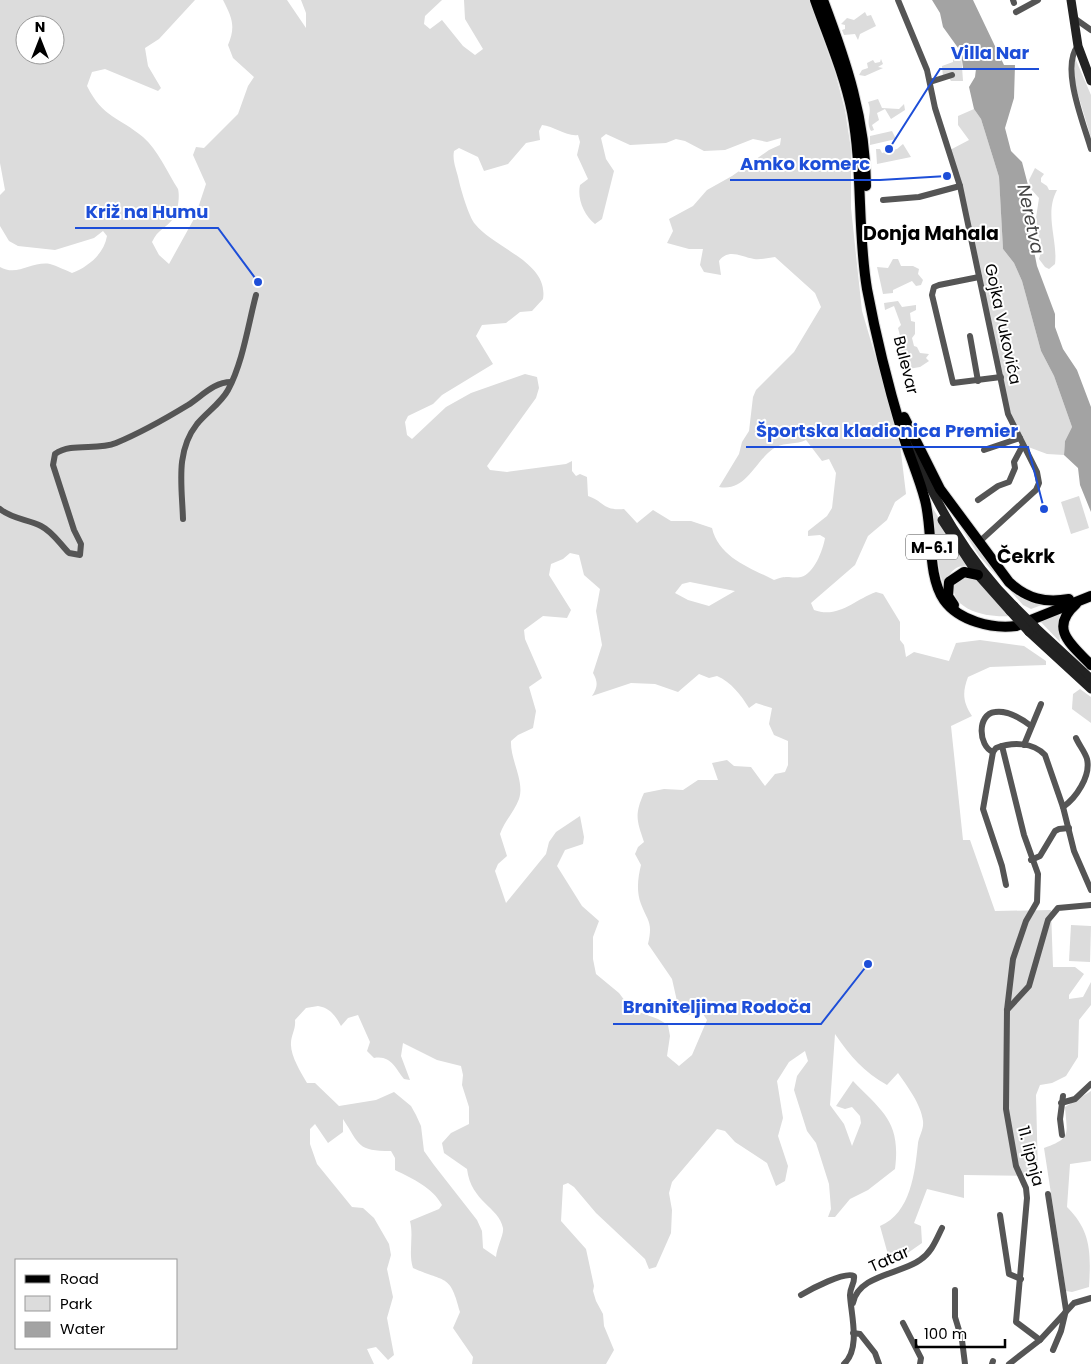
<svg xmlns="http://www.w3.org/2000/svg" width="1091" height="1364" viewBox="0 0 1091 1364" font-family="Poppins,sans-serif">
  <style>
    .green { fill: #dcdcdc; fill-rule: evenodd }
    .water { fill: #a3a3a3 }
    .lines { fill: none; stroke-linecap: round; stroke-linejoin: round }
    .primary-casing { stroke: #dbdbdb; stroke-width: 12 }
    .street { stroke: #555; stroke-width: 6 }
    .secondary { stroke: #222; stroke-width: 9 }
    .primary { stroke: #000; stroke-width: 10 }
    .secondary-bridge { stroke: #222; stroke-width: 9 }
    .labels { text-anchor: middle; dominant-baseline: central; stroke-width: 4; stroke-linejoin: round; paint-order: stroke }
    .shield { fill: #fff; stroke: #4c4c4c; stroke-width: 1 }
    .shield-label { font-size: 15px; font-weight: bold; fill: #000 }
    .street-label { font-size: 16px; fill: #000; stroke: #fff }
    .water-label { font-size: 18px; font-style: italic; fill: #444; stroke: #fff }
    .quarter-label { font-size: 19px; font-weight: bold; fill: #000; stroke: #fff }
    .leader { fill: none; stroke: #1d4ed8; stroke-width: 2 }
    .callout-dot { fill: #1d4ed8; stroke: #fff; stroke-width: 2 }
    .callout-label { font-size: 18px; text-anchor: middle; font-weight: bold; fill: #1d4ed8; stroke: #fff; stroke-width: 4; stroke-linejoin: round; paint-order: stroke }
  </style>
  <rect width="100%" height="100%" fill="#fff"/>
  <!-- green -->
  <g class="green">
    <path d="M0,0H195L159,39L145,48L148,66L161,88L158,91L105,69L92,72L87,86C103,118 119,117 143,137C158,150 167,172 178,189C180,196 178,213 173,219C165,229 158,229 152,242L159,255L169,264L195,217L206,184L193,155L196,147L204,148L238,114L248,86L254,77L233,58L228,45C236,26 232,18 223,0H287L306,28V13L301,0H442L425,16L424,24L430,29L442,20L463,46L475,55L483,49L465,19L464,0H809L835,72L845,110L851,149V208L862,311L899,436L906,494L895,502L887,520L868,536L855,565L811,603L814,610C838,619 854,600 876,592L883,594L900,622V640L904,645L906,657L914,652L949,661L956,643L980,640L1024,646L1046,661V665L990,667L968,677C962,693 963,702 972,716L951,726L963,840H970L995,911L1051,910L1053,967H1075L1084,974L1069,995V999L1083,997L1091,982V1005L1079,1020L1078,1057L1066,1076L1052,1083L1040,1085L1036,1095L1038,1176L964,1175V1198L927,1189L914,1223L921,1226L922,1243L902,1257L893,1260L887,1251L880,1226C911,1213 915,1172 918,1143C919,1136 924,1129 923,1121C921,1104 907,1086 898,1073L887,1085C864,1072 850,1056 835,1034L830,1105L844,1124L852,1146L861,1123L860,1116L852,1107L845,1109L836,1106L853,1081C883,1112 901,1122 895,1169L868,1190L850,1199L835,1217H828L831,1209L829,1184L816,1143L807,1131L794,1090L797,1076L808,1061L805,1051L789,1062L777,1081L783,1118L778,1136L788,1166L785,1181L776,1186L767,1163L735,1142L725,1131L717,1129L672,1182L669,1193L672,1210L671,1233L656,1267L649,1269L645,1259L596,1213L574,1187L568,1183L563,1185L561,1221L586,1249L594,1286L593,1291L596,1301L603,1314L604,1326L614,1350L606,1364H472L473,1357L453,1328L460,1312C450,1273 446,1283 413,1268C408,1253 414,1237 410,1221L439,1209L442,1205C432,1187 413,1179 395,1170V1158L391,1151C357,1151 360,1145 343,1119V1132L328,1143L315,1124L310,1129V1144L317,1164L352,1207L363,1208L374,1218L389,1244L391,1255L387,1269L393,1297L387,1318L394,1355L388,1360L376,1347L367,1349L374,1364H0V267C17,277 32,261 50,264C57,266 65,270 72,273C88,267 104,254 107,236L103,231L94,238L55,250L18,246L9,241L0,226V195L5,190L0,163ZM25,25H55V55H25ZM542,125C554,126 567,137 578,135L580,142L577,155L588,179L580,185C577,199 584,215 595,224L602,219L614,171L606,159L601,138L606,134L630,145L666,143L676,139L685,141L704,151L725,150L753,139L767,142L781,138L780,145L769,150L732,176L707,190L693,206L669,219L673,231L667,243L689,249H703L700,265L704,272L721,275L719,261C729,248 741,257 754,259C760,260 768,258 775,257L815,293L821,307L794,352L756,390L753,397L749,431L742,442L739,454L719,487C748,492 755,459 776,447C786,442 796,445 806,440L822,461L829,459L836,473L832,508L827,516L808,531V536L820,535L825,538C823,550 814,574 801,577C789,579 789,574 774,580C751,568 719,558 712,528L691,521H671L653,510L637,523L624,509C602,511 604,501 588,496L587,477L580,474L576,476L572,471V461L566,464L507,472L490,470L487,466L536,398L539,388L537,377L525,374L471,393L446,407L412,439L407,435L405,422L408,416L433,404L442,395L493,364L476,336L482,325L506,323L520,312L532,311L543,299C549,262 495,249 475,224C469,217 461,190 459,181C457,171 452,161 454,151L459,148L478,157L484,171L508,164L526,143L540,140L539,131ZM570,553L579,555L584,575L600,589L596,611L602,645L593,673C598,682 598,687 592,696L631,683L655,684L678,692L699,674L709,678L717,676C731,682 741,695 749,708L756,703L772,708L769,724L774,735L788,741V765L785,772L775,774L765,786L751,767L734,766L727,760L712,763L718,780H698L683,790L664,789L644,793C634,815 637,821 644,842L638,847L635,854L641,865C638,877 636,891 641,904C648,922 653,922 648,944L672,979L679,1010L690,1015L703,1014L707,1020L692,1055L679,1066L667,1056L670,1036L668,1025L658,1019L631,1009L619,993L596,974L593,959V937L599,921L582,906L557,866L565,850L583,844L584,837L580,816L556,832L549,842L546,854L506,903L495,871L498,864L507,856L500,834C504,822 514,812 519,799C525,781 510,760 511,741L518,735L533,728L536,711L529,687L542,678L525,639L524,630L543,616L567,618L571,610L549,575L551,564L563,559ZM690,582L735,591L709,606L688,600L675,593L682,584ZM318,1006C330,1008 335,1015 341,1026L348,1018L358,1015L370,1042L367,1051L374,1058C391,1055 395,1068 404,1079L410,1080L401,1056L403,1043L437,1060L461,1066L463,1075L462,1085L469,1107V1124L451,1133L442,1143L444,1153L467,1169C471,1202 499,1207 503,1228C504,1235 497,1246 496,1257L483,1248L482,1231L477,1220L434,1165L424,1151L421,1126L416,1115L411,1106L394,1092L376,1100L339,1106L315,1083H307C301,1073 290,1055 291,1043C291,1035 296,1029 295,1020L306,1008ZM16,1260H176V1348H16Z"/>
    <path d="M865,12L867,16L871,15L876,26L860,34L858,40L855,34L844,35L842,30L845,29V25L841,24L847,18L854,20Z"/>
    <path d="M961,52L963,81H951L949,78L943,77L942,66L953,62V58Z"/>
    <path d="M1075,58L1091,95V138L1074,81Z"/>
    <path d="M881,59L883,64L878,67L883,68L865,76L859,75L862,70L868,68L867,63L873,60L875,63L880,62Z"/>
    <path d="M878,99L882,108L899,109L904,104L905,110L891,119L885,109L877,113L879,120L872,125L874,130L871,131C865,120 873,113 868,102Z"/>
    <path d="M974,109L981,119L999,177L1003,249L1014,263L1022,281L1041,351L1054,376L1072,427L1065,441L1064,455L1047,454L1023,445L1013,428L950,150L969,140L958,125V116Z"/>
    <path d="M892,131L896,139L870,145V136Z"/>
    <path d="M903,144L911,157L877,164L876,149H880L882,153L897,149Z"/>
    <path d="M1035,168L1044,174L1041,178V182L1047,186L1049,190H1057C1044,214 1058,240 1055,264L1049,269L1045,267L1039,259L1041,252L1036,218L1039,198L1031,189L1029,180Z"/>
    <path d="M893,259H898L901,266H913L919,269L918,274L923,280L921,285L916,286L912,281L893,290V293L883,294L877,267L888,268Z"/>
    <path d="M898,301L902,307L916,305V310L910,313L911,321L915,322V334L912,338L914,346L917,347L920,353L929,354L926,358L929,361L920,367L902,370L896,350L903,347L898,328L901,325L894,306L885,310L884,303Z"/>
    <path d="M939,492L1008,582L1047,603L1031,609L1023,605L979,556Z"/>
    <path d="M1079,496L1089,528L1071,534L1061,502Z"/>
    <path d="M930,504L969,566C954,564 947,575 945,589L940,574Z"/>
    <path d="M972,575L1010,616C988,618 945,610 955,579Z"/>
    <path d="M1060,612L1058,623L1060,642L1039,620Z"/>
    <path d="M1080,689L1091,697V723L1072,709L1073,694Z"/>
    <path d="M1071,925L1091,926L1090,962L1069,961Z"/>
    <path d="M1091,1091V1161L1070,1164L1067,1207C1091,1231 1091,1252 1089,1287L1072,1292L1066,1291L1044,1148C1072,1138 1067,1134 1065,1107Z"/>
  </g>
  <!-- water -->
  <path class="water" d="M932,0H973L1004,65H1015L1014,98L1005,128L1011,151L1022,162L1028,185L1026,211L1037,266L1055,314V327L1063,349L1077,370L1091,407V512L1080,485L1078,468L1064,455L1065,441L1072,427L1054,376L1041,351L1022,281L1014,263L1003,249L999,177L981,119L974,109L969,87L975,77L976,69L963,68L961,52L943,27L940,13Z"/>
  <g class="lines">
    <!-- primary casing -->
    <g class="primary-casing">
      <g id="primary">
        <path d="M815,0C828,37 844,73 852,112C863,170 857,230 867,289C876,337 888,385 902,432C909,455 919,477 925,500C933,530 927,576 944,600C959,621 992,629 1016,626L1091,596"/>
        <path d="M823,0C846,61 866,120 866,186"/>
        <path d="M904,417L940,489L1009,582C1027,599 1045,603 1069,599"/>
        <path d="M1076,604C1048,629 1072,645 1091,665"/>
        <path d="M954,605L948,596L949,582L964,572L978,575"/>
      </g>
    </g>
    <!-- street -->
    <g class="street">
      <path d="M898,0L927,70L935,108L960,186L1008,414L1037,472L1039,483L1036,490L979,542"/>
      <path d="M1013,0L1014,3"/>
      <path d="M1016,12L1038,0"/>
      <path d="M1074,18L1091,30"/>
      <path d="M1078,46C1060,67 1084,124 1091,149"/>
      <path d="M930,82L952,75"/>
      <path d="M883,200L919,197L960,186"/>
      <path d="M979,277L939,285L934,287L932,295L953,383L1001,377"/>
      <path d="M970,336L978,381"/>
      <path d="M984,450L1020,438"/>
      <path d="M978,500L998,486L1009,482L1015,468L1014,462L1023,445"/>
      <path d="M0,509C12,519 27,519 41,526C53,532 60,544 69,553L80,555L81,544L74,530L53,465L55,454C72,442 97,451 116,443C140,433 165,419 188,405C202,396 214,382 231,382"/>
      <path d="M183,519C182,486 175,452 197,424C207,412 221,403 228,390C243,362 248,325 256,295"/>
      <path d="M1024,745L1041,704"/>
      <path d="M1002,746L1024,835L1038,874L1037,902L1026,921L1013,959L1007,1010L1006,1109L1016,1166L1026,1188L1027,1198L1016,1322L1040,1340"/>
      <path d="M993,752C978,746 977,714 995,712C1007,710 1022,719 1031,726"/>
      <path d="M1063,807C1076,798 1091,776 1087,759C1085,752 1079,745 1076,738"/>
      <path d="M1031,860L1040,856L1055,831L1059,829L1069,828"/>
      <path d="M1006,885L1002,866L983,809L993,752L996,748C1012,742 1033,742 1045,755L1063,807L1074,851L1091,890"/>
      <path d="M1007,1010L1029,986L1048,920L1058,908L1091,905"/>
      <path d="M1061,1103L1075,1099L1091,1084"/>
      <path d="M1062,1135L1060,1119L1063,1096"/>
      <path d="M1048,1194L1066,1310L1061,1331L1053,1350"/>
      <path d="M1000,1215L1009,1274L1021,1279"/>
      <path d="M955,1290V1317L962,1340L965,1364"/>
      <path d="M801,1295C811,1289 845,1271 854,1276C855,1283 850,1287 850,1295C851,1315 861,1348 844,1364"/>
      <path d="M853,1303C858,1275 901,1274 920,1260C932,1252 936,1240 942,1228"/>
      <path d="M903,1323L921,1358L920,1364"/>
      <path d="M853,1333L860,1334L875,1353L879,1364"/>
      <path d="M992,1364L993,1361"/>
      <path d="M1009,1364L1040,1340L1074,1303L1091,1298"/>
    </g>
    <!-- secondary -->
    <g class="secondary">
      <path d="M1071,0L1078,46L1091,81"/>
      <path d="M910,437C929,497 970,562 1014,606"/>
      <path d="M942,520L978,575L1010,611"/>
      <path d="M1035,627L1091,679"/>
      <path d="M1029,632L1091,689"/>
    </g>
    <!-- primary -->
    <use href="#primary" class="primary"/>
    <!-- secondary-bridge -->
    <g class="secondary-bridge">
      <path d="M1014,606L1035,627"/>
      <path d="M1010,611L1029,632"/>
    </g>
  </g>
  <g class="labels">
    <!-- shield labels -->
    <rect class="shield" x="906" y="534.5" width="52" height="25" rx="4"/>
    <g class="shield-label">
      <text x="932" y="547">M-6.1</text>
    </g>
    <!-- street labels -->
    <g class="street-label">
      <text transform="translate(1003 324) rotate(78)">Gojka Vukovića</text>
      <text transform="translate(906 365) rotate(76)">Bulevar</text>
      <text transform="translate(1031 1156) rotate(75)">11. lipnja</text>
      <text transform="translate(889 1259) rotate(-24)">Tatar</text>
    </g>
    <!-- water labels -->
    <g class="water-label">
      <text transform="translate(1031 219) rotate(78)">Neretva</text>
    </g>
    <!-- quarter labels -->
    <g class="quarter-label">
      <text x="931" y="233">Donja Mahala</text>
      <text x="1026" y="556">Čekrk</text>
    </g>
  </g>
  <!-- callouts -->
  <path class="leader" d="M889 149L940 69H1039M947 176L880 180H730M258 282L218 228H75M1044 509L1028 447H746M868 964L821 1024H613"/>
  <g class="callout-dot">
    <circle cx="889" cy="149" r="5"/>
    <circle cx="947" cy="176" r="5"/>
    <circle cx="258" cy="282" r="5"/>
    <circle cx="1044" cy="509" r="5"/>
    <circle cx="868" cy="964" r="5"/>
  </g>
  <g class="callout-label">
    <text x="990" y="59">Villa Nar</text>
    <text x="805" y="170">Amko komerc</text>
    <text x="147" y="218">Križ na Humu</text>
    <text x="887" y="437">Športska kladionica Premier</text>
    <text x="717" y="1013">Braniteljima Rodoča</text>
  </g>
  <!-- legend -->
  <rect x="15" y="1259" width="162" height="90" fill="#ffffff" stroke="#999999"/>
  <rect x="25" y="1275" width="25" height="8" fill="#000000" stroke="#999999"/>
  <text x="60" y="1284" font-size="15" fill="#000000">Road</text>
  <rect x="25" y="1296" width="25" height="15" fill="#dcdcdc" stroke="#999999"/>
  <text x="60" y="1309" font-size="15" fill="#000000">Park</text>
  <rect x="25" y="1322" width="25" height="15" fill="#a3a3a3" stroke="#999999"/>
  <text x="60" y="1334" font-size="15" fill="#000000">Water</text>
  <!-- north arrow -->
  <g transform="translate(40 40)"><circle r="24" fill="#ffffff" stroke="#999999"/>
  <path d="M0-4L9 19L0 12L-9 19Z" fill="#000000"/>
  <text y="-8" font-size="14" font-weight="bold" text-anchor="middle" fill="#000000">N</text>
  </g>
  <!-- scale -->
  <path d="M916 1339v8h89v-8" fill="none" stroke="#000000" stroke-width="2.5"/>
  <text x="924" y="1339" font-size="15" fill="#000000" stroke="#ffffff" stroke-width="4" paint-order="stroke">100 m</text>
</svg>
